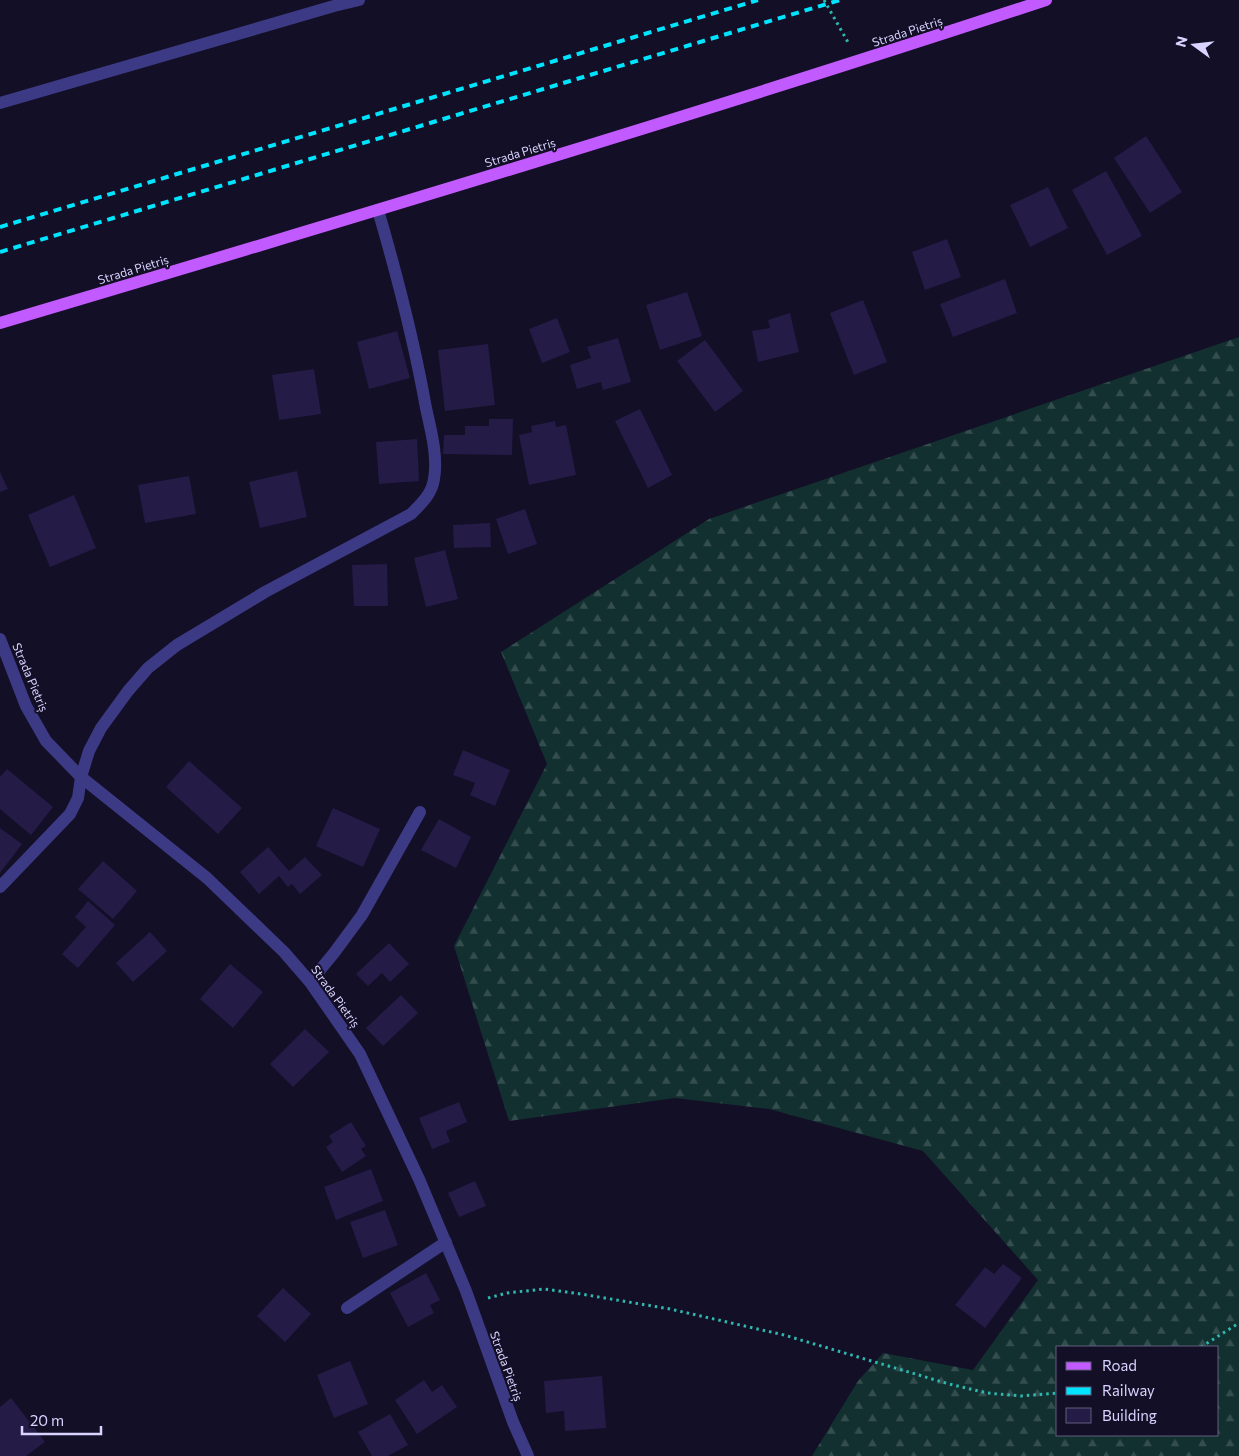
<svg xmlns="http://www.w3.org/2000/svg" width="1239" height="1456" viewBox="0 0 1239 1456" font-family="Commissioner,sans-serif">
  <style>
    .forest { fill: url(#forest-firs); fill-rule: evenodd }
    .building { fill: #241b47 }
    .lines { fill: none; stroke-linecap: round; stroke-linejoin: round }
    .path { stroke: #2fb8b0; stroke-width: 3; stroke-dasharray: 2.5 4; stroke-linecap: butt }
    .minor { stroke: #3d3a85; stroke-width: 12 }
    .major { stroke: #c25bff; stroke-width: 12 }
    .rail { stroke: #00e5ff; stroke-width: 4; stroke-dasharray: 8 6; stroke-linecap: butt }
    .labels { text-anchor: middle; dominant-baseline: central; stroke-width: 4; stroke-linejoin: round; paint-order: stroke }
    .street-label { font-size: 12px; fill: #d9d4ff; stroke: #130f26 }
  </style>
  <defs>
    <pattern id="forest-firs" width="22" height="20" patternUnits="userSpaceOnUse" patternTransform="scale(1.25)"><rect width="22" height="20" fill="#12302f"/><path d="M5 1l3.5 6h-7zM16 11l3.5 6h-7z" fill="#344d4e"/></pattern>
  </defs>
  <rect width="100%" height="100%" fill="#130f26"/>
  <!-- forest -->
  <path class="forest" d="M1239,337V1456H812L858,1381L883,1353L973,1370L1038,1280L923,1151L769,1109L675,1098L509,1121L454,946L547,764L501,652L709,519ZM1058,1347H1218V1435H1058Z"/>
  <!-- building -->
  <g class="building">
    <path d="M1146,136L1182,192L1150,213L1114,158Z"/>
    <path d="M1106,171L1142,236L1107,255L1072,190Z"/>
    <path d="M1048,187L1068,228L1030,247L1010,205Z"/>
    <path d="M947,239L961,277L925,290L912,252Z"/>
    <path d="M1005,279L1017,313L953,337L940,304Z"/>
    <path d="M687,292L702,336L660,350L646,305Z"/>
    <path d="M863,300L887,362L854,375L830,313Z"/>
    <path d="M790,313L799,352L758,362L752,331L770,328L768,320Z"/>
    <path d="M557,318L570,352L542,363L529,329Z"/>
    <path d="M397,331L410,378L369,389L357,342Z"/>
    <path d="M618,338L631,382L603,390L601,382L577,389L570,365L591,358L587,347Z"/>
    <path d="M705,340L743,391L715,412L677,361Z"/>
    <path d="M488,344L495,405L445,411L438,350Z"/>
    <path d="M314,369L321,414L279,420L272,375Z"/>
    <path d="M640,409L672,475L648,488L615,421Z"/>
    <path d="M489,419H513L512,455L443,454L444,435H465V426H489Z"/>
    <path d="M555,421L556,427L566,425L576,475L529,485L519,435L532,432L531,426Z"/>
    <path d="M417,439L419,481L379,484L376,442Z"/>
    <path d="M297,471L307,517L260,528L249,482Z"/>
    <path d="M0,472L8,489L0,492Z"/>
    <path d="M189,476L196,514L145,523L138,485Z"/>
    <path d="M74,495L96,548L50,567L28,515Z"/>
    <path d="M525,509L537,544L508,554L496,519Z"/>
    <path d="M490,523L491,547L454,548L453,525Z"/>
    <path d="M445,550L458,599L426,607L414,558Z"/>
    <path d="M387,564L388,606H354L352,565Z"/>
    <path d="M463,750L510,770L495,806L470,795L475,783L453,775Z"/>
    <path d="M189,761L242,808L218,834L166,787Z"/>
    <path d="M7,769L53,807L31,835L0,809V777Z"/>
    <path d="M333,808L380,829L363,867L316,846Z"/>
    <path d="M439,819L471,837L456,868L421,850Z"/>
    <path d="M0,828L22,844L0,873Z"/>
    <path d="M268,847L289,871L305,857L322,875L300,894L292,884L288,887L279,876L259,894L240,872Z"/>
    <path d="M103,861L137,891L113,919L78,889Z"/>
    <path d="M88,901L115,925L78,968L62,954L86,927L75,917Z"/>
    <path d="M150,932L167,951L133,982L116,963Z"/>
    <path d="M389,943L409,964L390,982L382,973L368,986L356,974Z"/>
    <path d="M230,964L263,992L233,1028L200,999Z"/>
    <path d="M401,995L418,1013L383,1046L366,1028Z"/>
    <path d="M305,1029L329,1052L293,1087L270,1064Z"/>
    <path d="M459,1102L467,1122L446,1131L450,1142L432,1149L419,1118Z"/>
    <path d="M351,1122L366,1146L361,1149L366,1156L342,1172L326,1147L333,1142L329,1136Z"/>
    <path d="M371,1169L383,1201L336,1220L324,1187Z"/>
    <path d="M475,1181L486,1206L459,1217L448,1193Z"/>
    <path d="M385,1210L398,1245L363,1258L350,1222Z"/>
    <path d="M1003,1264L1022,1278L985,1328L955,1305L985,1267L994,1274Z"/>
    <path d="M426,1273L440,1300L430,1305L434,1313L408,1327L390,1293Z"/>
    <path d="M283,1288L311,1314L285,1342L257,1316Z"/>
    <path d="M350,1361L368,1404L334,1418L317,1375Z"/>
    <path d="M602,1376L606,1428L565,1431L564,1411L546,1413L544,1381Z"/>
    <path d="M424,1380L432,1392L442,1385L457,1407L417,1434L395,1400Z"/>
    <path d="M11,1398L45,1442L26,1456H0V1407Z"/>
    <path d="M390,1414L408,1445L388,1456H372L358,1432Z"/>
  </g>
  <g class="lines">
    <!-- path -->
    <g class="path">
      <path d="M824,0L849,44"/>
      <path d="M488,1298L507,1293L544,1289L581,1294L670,1309L784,1335L949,1384L987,1393L1021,1396L1058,1393"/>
      <path d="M1201,1347L1239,1323"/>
    </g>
    <!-- minor -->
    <g class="minor">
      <path d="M0,103L334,6L359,0"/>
      <path d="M0,639L26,706L46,741L81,777L207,878L284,952L310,982L360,1054L419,1179L466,1291L513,1422L528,1456"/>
      <path d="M0,887L70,814L78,798L81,777L89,751L101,728L128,691L148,668L177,645L265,592L411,514C421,504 432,494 434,479C438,456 431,431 426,408C414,341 397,275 378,210"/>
      <path d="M310,982L334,953L362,915L420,812"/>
      <path d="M347,1308L446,1242"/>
    </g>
    <!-- major -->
    <path class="major" d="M0,323C350,219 699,114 1046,0"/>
    <!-- rail -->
    <g class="rail">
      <path d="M0,227L758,0"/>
      <path d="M0,252L840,0"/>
    </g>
  </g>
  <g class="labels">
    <!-- street labels -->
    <g class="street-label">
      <text transform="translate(907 31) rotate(-18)">Strada Pietriș</text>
      <text transform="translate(520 152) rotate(-17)">Strada Pietriș</text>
      <text transform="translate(133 269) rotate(-17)">Strada Pietriș</text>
      <text transform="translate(31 677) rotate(67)">Strada Pietriș</text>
      <text transform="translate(336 996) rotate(54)">Strada Pietriș</text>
      <text transform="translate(507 1366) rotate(70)">Strada Pietriș</text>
    </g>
  </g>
  <!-- legend -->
  <rect x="1056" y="1346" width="162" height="90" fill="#130f26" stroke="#625e7d"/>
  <rect x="1066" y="1362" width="25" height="8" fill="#c25bff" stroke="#625e7d"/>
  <text x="1102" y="1371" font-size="15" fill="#d9d4ff">Road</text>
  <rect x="1066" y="1387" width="25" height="8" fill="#00e5ff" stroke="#625e7d"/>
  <text x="1102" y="1396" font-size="15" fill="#d9d4ff">Railway</text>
  <rect x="1066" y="1408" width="25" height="15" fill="#241b47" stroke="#625e7d"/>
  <text x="1102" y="1421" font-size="15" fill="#d9d4ff">Building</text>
  <!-- north arrow -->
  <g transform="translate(1194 45) rotate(285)" stroke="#130f26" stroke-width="4" paint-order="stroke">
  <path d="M0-4L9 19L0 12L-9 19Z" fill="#d9d4ff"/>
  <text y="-8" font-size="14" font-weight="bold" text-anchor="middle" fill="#d9d4ff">N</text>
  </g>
  <!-- scale -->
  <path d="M22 1426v8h79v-8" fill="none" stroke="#d9d4ff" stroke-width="2.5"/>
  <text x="30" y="1426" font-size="15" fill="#d9d4ff" stroke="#130f26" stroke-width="4" paint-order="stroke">20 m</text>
</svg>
